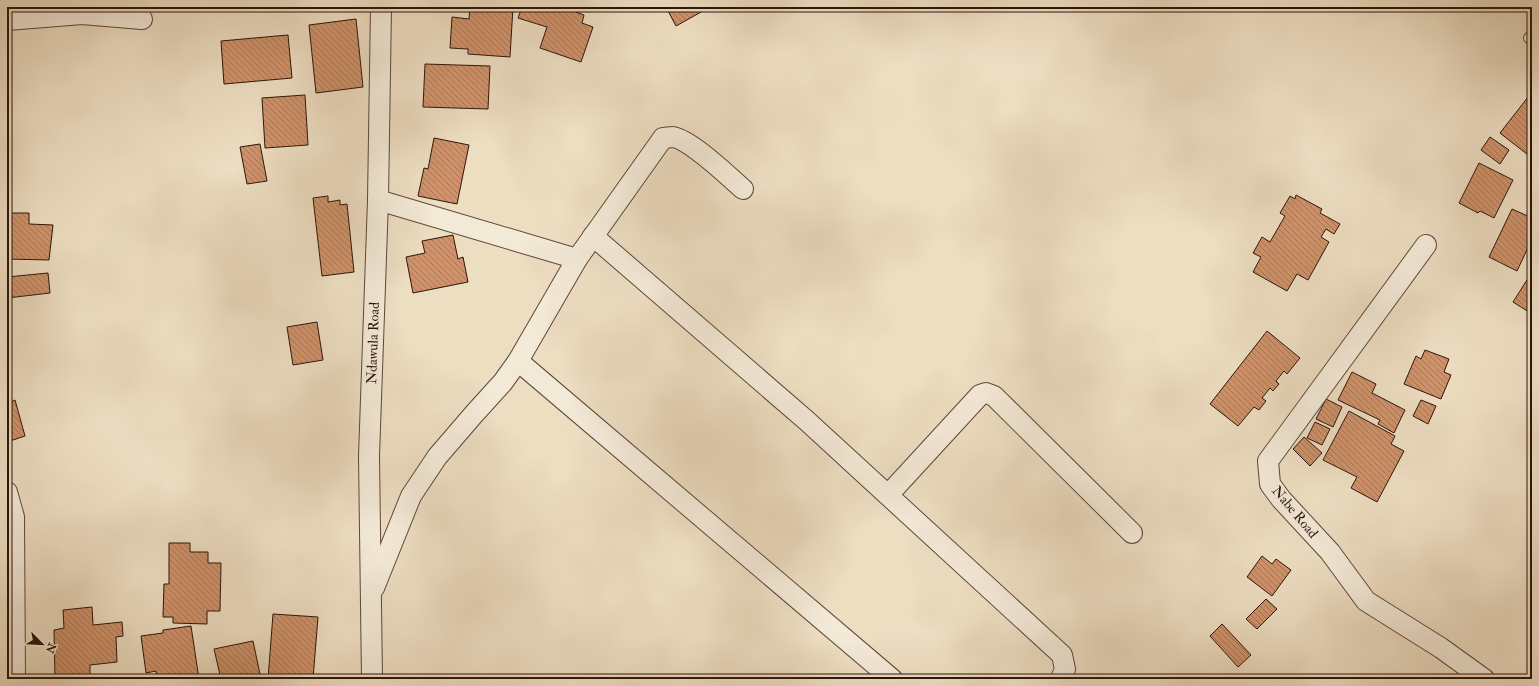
<svg xmlns="http://www.w3.org/2000/svg" width="1539" height="686" viewBox="0 0 1539 686" font-family="'IM FELL Double Pica',serif">
  <style>
    .building { fill: url(#building-back-hatch); stroke: #2b150c }
    .lines { fill: none; stroke-linecap: round; stroke-linejoin: round }
    .lane-casing { stroke: #5c4739; stroke-width: 12 }
    .street-casing { stroke: #5c4739; stroke-width: 22 }
    .lane { stroke: #f3e9d7; stroke-width: 10 }
    .street { stroke: #f3e9d7; stroke-width: 20 }
    .labels { text-anchor: middle; dominant-baseline: central; stroke-width: 3.5; stroke-linejoin: round; paint-order: stroke }
    .street-label { font-size: 14px; fill: #2b150c; stroke: #f3e9d7 }
  </style>
  <defs>
    <pattern id="building-back-hatch" width="6" height="6" patternUnits="userSpaceOnUse"><rect width="6" height="6" fill="#d19269"/><path d="M-1 5l2 2M0 0l6 6M5-1l2 2" fill="none" stroke="#aa7655"/></pattern>
  </defs>
  <rect width="100%" height="100%" fill="#edddc1"/>
  <filter id="stains"><feTurbulence type="fractalNoise" baseFrequency=".005" numOctaves="4"/><feColorMatrix values="0 0 0 0 .2 0 0 0 0 .09 0 0 0 0 .02 0 0 0 .5 -.17"/></filter>
  <radialGradient id="worn" r=".72"><stop offset=".6" stop-color="#630" stop-opacity="0"/><stop offset="1" stop-color="#630" stop-opacity=".3"/></radialGradient>
  <!-- building -->
  <g class="building">
    <path d="M7,7H13L33,8L7,14Z"/>
    <path d="M351,7H368L369,8L352,11Z"/>
    <path d="M470,7H513L510,57L468,54V49L450,48L452,17L469,19Z"/>
    <path d="M522,7H578L576,12L584,15L582,23L593,27L581,62L540,48L547,27L518,18Z"/>
    <path d="M666,7H710L676,26Z"/>
    <path d="M356,19L363,87L316,93L309,25Z"/>
    <path d="M288,35L292,78L224,84L221,41Z"/>
    <path d="M425,64L490,66L488,109L423,107Z"/>
    <path d="M1532,92V158L1500,133Z"/>
    <path d="M305,95L308,145L265,148L262,98Z"/>
    <path d="M1490,137L1509,150L1500,164L1481,150Z"/>
    <path d="M434,138L469,145L457,204L418,196L424,168L428,169Z"/>
    <path d="M260,144L267,181L247,184L240,147Z"/>
    <path d="M1479,163L1513,180L1494,218L1480,211L1478,213L1459,203Z"/>
    <path d="M1296,195L1322,209L1320,213L1340,224L1334,234L1326,229L1321,237L1329,242L1308,280L1297,274L1287,291L1253,272L1261,257L1253,253L1262,237L1270,242L1285,216L1280,213L1290,196L1295,199Z"/>
    <path d="M328,196V202L340,200V205L347,204L354,272L322,276L313,198Z"/>
    <path d="M1512,209L1532,218V239L1517,271L1489,257Z"/>
    <path d="M7,213H29V224L53,225L49,260L7,259Z"/>
    <path d="M453,235L458,259L463,257L468,282L413,293L406,257L425,253L422,241Z"/>
    <path d="M1532,272V314L1513,302Z"/>
    <path d="M48,273L50,293L7,298V277Z"/>
    <path d="M317,322L323,360L293,365L287,327Z"/>
    <path d="M1267,331L1300,358L1287,374L1284,371L1276,381L1279,384L1273,391L1270,388L1262,398L1266,401L1259,410L1254,407L1238,426L1210,404Z"/>
    <path d="M1425,350L1449,359L1444,372L1451,375L1441,399L1404,384L1416,356L1421,359Z"/>
    <path d="M1352,372L1376,384L1372,393L1405,410L1394,433L1378,424L1380,420L1338,400Z"/>
    <path d="M1326,399L1342,407L1333,427L1316,419Z"/>
    <path d="M15,400L25,436L7,442V404Z"/>
    <path d="M1421,400L1436,406L1428,424L1413,416Z"/>
    <path d="M1349,411L1395,436L1391,444L1404,451L1377,502L1351,488L1357,477L1323,460Z"/>
    <path d="M1315,422L1330,429L1322,445L1307,438Z"/>
    <path d="M1304,437L1322,453L1310,466L1293,449Z"/>
    <path d="M169,543H190V552H208V563H221L220,611H207V624L173,623V617H163L164,584H169Z"/>
    <path d="M1262,556L1272,564L1276,559L1291,570L1272,596L1247,577Z"/>
    <path d="M1266,599L1277,609L1257,629L1246,619Z"/>
    <path d="M92,607L93,625L122,622L123,636L116,637L117,662L90,665V678L55,679L54,630L64,628L63,610Z"/>
    <path d="M273,614L318,617L313,679H268Z"/>
    <path d="M1222,624L1251,655L1238,667L1210,636Z"/>
    <path d="M191,626L199,679H157L156,671L146,673L141,636L163,633V630Z"/>
    <path d="M253,641L261,679H221L214,649Z"/>
  </g>
  <g class="lines">
    <!-- lane casing -->
    <g class="lane-casing">
      <path id="lane" d="M1529,38L1532,35"/>
    </g>
    <!-- street casing -->
    <g class="street-casing">
      <g id="street">
        <path d="M7,20L82,14L142,19"/>
        <path d="M593,236L807,421L1062,655L1065,669L1061,679"/>
        <path d="M1426,245L1268,461L1270,484L1281,499L1330,552L1366,601L1441,648L1484,679"/>
        <path d="M577,259L663,138C666,138 670,137 673,137C691,140 728,176 743,189"/>
        <path d="M518,361L892,679"/>
        <path d="M7,492L14,517L15,679"/>
        <path d="M888,495L980,395L986,393L994,396L1132,533"/>
        <path d="M374,588L411,496L437,457L474,414L503,382L518,361L577,259L378,200"/>
        <path d="M372,679L369,456L378,200L381,7"/>
      </g>
    </g>
    <!-- lane -->
    <use href="#lane" class="lane"/>
    <!-- street -->
    <use href="#street" class="street"/>
  </g>
  <g class="labels">
    <!-- street labels -->
    <g class="street-label">
      <text transform="translate(373 343) rotate(-88)">Ndawula Road</text>
      <text transform="translate(1295 512) rotate(50)">Nabe Road</text>
    </g>
  </g>
  <!-- margin -->
  <rect width="1539" height="686" fill="none" stroke="#edddc1" stroke-width="24"/>
  <rect x="8" y="8" width="1523" height="670" fill="none" stroke="#2b150c" stroke-width="2"/>
  <rect x="12" y="12" width="1515" height="662" fill="none" stroke="#2b150c"/>
  <!-- north arrow -->
  <g transform="translate(42 644) rotate(114)" stroke="#f3e9d7" stroke-width="3" paint-order="stroke">
  <path d="M0-3L7 15L0 10L-7 15Z" fill="#2b150c"/>
  <text y="-6" font-size="11" font-weight="bold" text-anchor="middle" fill="#2b150c">N</text>
  </g>
  <rect width="100%" height="100%" filter="url(#stains)"/>
  <rect width="100%" height="100%" fill="url(#worn)"/>
</svg>
